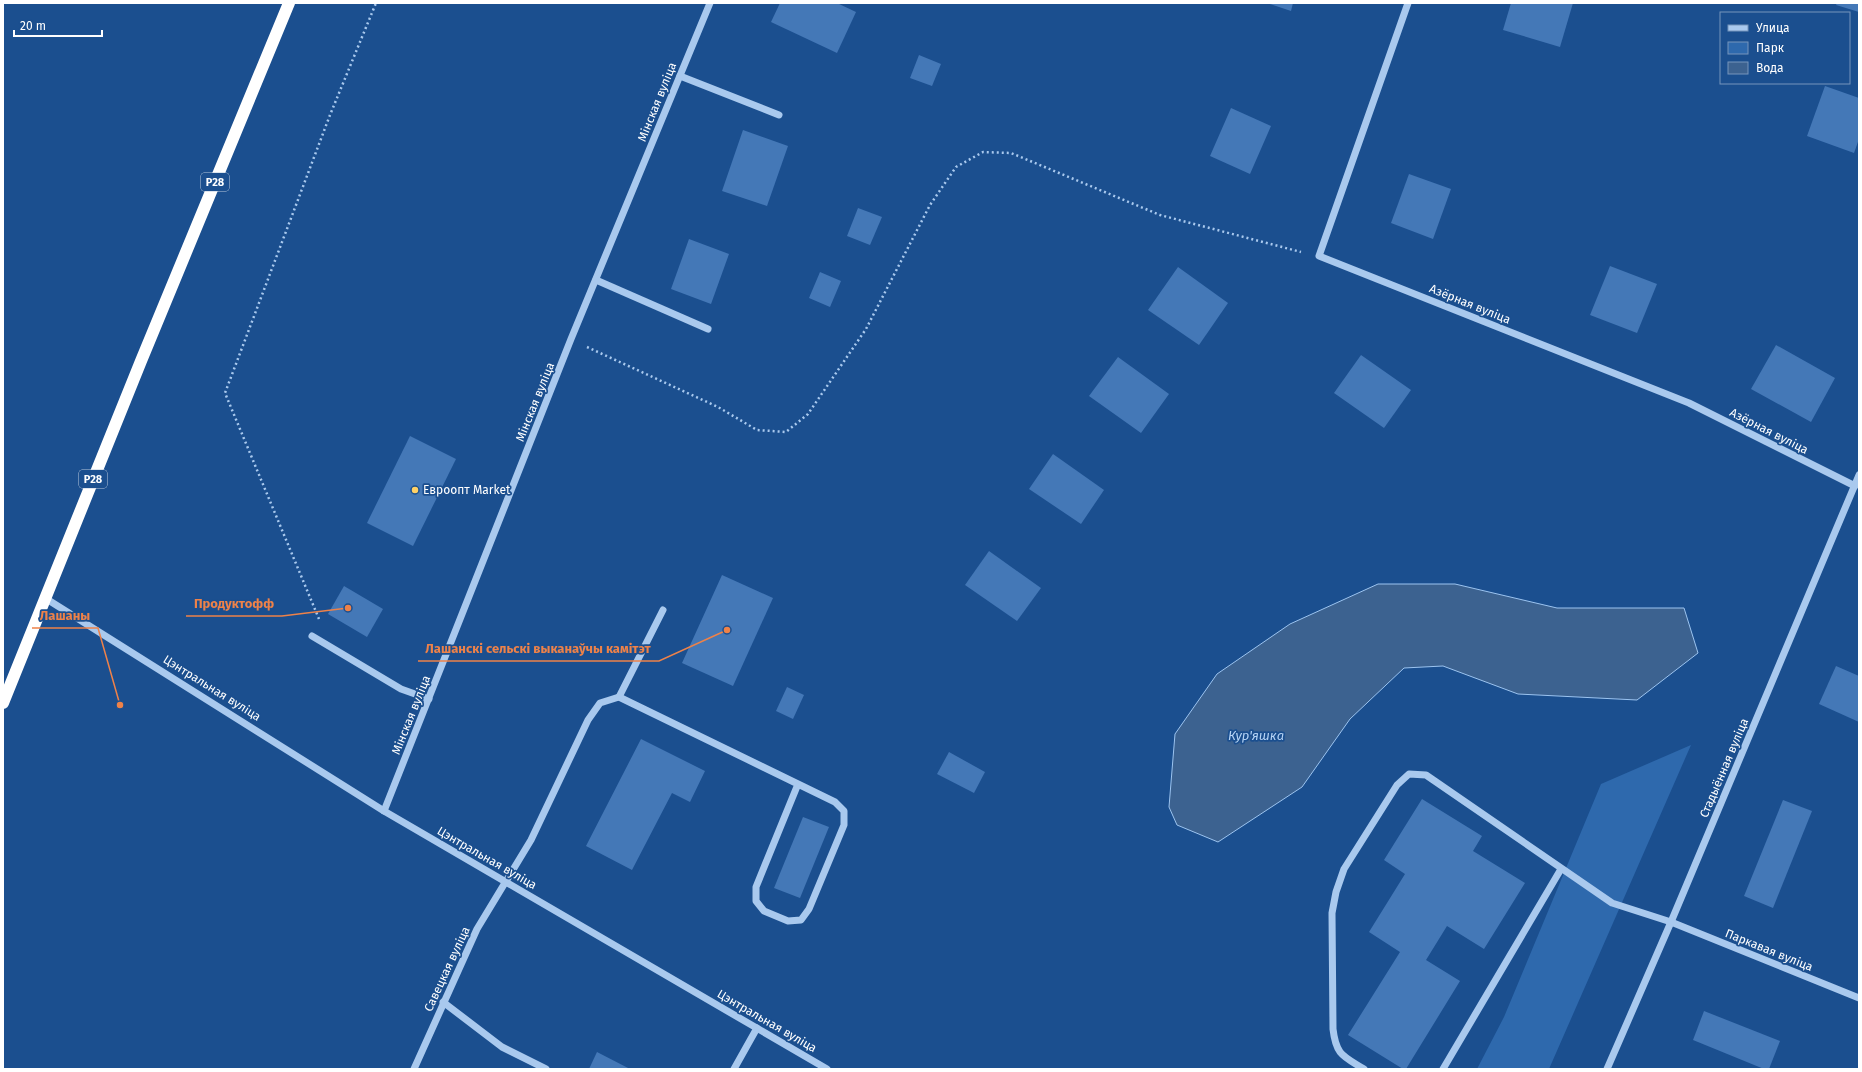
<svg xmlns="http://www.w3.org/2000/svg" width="1862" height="1072" viewBox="0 0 1862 1072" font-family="'Fira Sans',sans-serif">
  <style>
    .green { fill: #2e69ad }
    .water { fill: #3c6290; stroke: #9cc4f0 }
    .building { fill: #4478b7 }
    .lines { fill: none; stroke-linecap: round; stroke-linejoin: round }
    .path { stroke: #a9c9ee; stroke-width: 2.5; stroke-dasharray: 2 3; stroke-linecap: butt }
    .minor { stroke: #a9c9ee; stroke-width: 7 }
    .highway { stroke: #fff; stroke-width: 12 }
    .poi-dot { fill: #ffd166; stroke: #1b4f8f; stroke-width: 1.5 }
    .labels { text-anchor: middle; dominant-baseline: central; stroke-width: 3.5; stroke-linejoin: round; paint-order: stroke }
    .shield { fill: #1b4f8f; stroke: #bbcadd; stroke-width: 1 }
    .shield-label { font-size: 11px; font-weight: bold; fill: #fff }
    .street-label { font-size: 12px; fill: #fff; stroke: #1b4f8f }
    .poi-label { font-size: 12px; fill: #fff; stroke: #1b4f8f; text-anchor: start }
    .water-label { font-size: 13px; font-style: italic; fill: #b5d3f5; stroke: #1b4f8f }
    .leader { fill: none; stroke: #ee8249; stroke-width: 1.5 }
    .callout-dot { fill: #ee8249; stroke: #1b4f8f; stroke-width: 1.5 }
    .callout-label { font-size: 13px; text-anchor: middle; font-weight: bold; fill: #ee8249; stroke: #1b4f8f; stroke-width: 3.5; stroke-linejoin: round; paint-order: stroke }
  </style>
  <rect width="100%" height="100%" fill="#1b4f8f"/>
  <!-- green -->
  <path class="green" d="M1691,745L1549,1069H1477L1504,1017L1601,784Z"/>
  <!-- water -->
  <path class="water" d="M1378,584H1455L1557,608H1684L1698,653L1637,700L1518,694L1443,666L1404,668L1350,719L1302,787L1218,842L1177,825L1169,807L1175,734L1217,674L1290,624Z"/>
  <!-- building -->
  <g class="building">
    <path d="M780,3H837L856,12L837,53L771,22Z"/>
    <path d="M1267,3H1293L1291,11Z"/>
    <path d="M1511,3H1573L1560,47L1503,30Z"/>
    <path d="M1837,3H1859V12L1836,5Z"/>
    <path d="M919,55L941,64L932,86L910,78Z"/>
    <path d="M1825,86L1859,98V139L1854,153L1807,136Z"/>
    <path d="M1231,108L1271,126L1250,174L1210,156Z"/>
    <path d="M743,130L788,146L767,206L722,191Z"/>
    <path d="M1409,174L1451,189L1433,239L1391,223Z"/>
    <path d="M858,208L882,217L870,245L847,236Z"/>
    <path d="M689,239L729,254L711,304L671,289Z"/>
    <path d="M1610,266L1657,284L1637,333L1590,315Z"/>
    <path d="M1178,267L1228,303L1199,345L1148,310Z"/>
    <path d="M820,272L841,281L830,307L809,298Z"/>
    <path d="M1776,345L1835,378L1811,422L1751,389Z"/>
    <path d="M1361,355L1411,390L1384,428L1334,393Z"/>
    <path d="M1118,357L1169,394L1141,433L1089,396Z"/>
    <path d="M410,436L456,459L413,546L367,523Z"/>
    <path d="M1053,454L1104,490L1081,524L1029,489Z"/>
    <path d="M989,551L1041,588L1017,621L965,585Z"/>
    <path d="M722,575L773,598L733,686L682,663Z"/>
    <path d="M344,586L383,609L367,637L328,614Z"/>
    <path d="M1836,666L1859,676V722L1819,704Z"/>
    <path d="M787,687L804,695L793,719L776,711Z"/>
    <path d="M641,739L705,771L690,802L672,793L632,870L586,846Z"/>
    <path d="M949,752L985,772L974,793L937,774Z"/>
    <path d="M1422,799L1482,836L1473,851L1525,883L1484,949L1447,926L1426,960L1460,981L1406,1069H1403L1348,1035L1400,952L1369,932L1405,874L1384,860Z"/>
    <path d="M1783,800L1812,811L1773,908L1744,896Z"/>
    <path d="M803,817L829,827L800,898L774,888Z"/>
    <path d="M1704,1011L1780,1041L1769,1069H1764L1693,1040Z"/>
    <path d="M597,1052L630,1069H589Z"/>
  </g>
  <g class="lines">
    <!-- path -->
    <g class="path">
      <path d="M587,347L718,407L757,430L786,432L808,414L866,329L930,205L956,167L983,152L1011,153L1160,215L1301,252"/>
      <path d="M319,619L225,393L330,115L376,3"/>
    </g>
    <!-- minor -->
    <g class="minor">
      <path d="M1408,3L1319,256L1689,403L1855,486"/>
      <path d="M680,76L779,115"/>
      <path d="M596,280L708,329"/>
      <path d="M45,598L384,811L827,1069"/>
      <path d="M312,636L401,689L429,699"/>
      <path d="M619,697L663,610"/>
      <path d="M384,811L571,339L710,3"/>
      <path d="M443,1002L502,1047L546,1069"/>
      <path d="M414,1069L477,929L531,840L588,720L600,703L619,697L835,802L844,811V825L809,909L801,920L788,921L764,911L756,901V887L798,784"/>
      <path d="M734,1069L757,1028"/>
      <path d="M1364,1069C1343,1056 1336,1055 1333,1029L1332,913L1336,892L1344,869L1397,785L1409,774L1426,775L1612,903L1671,922L1859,998"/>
      <path d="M1443,1069L1561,869"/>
      <path d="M1607,1069L1671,922L1859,475"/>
    </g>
    <!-- highway -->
    <path class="highway" d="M3,703L141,361L289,3"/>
  </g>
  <!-- markers -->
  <circle class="poi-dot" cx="415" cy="490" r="4"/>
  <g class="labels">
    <!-- shield labels -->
    <g class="shield">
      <rect x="201" y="173" width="28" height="18" rx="3"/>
      <rect x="79" y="470" width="28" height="18" rx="3"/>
    </g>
    <g class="shield-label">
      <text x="215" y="182">Р28</text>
      <text x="93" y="479">Р28</text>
    </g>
    <!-- street labels -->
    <g class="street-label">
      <text transform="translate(657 102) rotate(-68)">Мінская вуліца</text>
      <text transform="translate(1470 304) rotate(22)">Азёрная вуліца</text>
      <text transform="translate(535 402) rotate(-68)">Мінская вуліца</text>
      <text transform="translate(1769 431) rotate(27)">Азёрная вуліца</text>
      <text transform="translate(212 688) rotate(32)">Цэнтральная вуліца</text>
      <text transform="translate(411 715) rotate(-68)">Мінская вуліца</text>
      <text transform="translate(1724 768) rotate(-67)">Стадыённая вуліца</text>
      <text transform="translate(487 858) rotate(30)">Цэнтральная вуліца</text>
      <text transform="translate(1769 950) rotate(22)">Паркавая вуліца</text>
      <text transform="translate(447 969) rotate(-65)">Савецкая вуліца</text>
      <text transform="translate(767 1021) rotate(30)">Цэнтральная вуліца</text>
    </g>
    <!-- poi labels -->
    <g class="poi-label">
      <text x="423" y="490">Евроопт Market</text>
    </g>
    <!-- water labels -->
    <g class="water-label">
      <text x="1256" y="735">Кур'яшка</text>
    </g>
  </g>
  <!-- callouts -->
  <path class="leader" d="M348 608L282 616H186M120 705L98 628H32M727 630L659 661H418"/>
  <g class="callout-dot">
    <circle cx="348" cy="608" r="4"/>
    <circle cx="120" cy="705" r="4"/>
    <circle cx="727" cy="630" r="4"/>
  </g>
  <g class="callout-label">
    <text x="234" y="608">Продуктофф</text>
    <text x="65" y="620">Лашаны</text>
    <text x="538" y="653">Лашанскі сельскі выканаўчы камітэт</text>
  </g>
  <!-- border -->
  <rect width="1862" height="1072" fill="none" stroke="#ffffff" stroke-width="8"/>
  <!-- legend -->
  <rect x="1720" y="12" width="130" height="72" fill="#1b4f8f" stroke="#7695bc"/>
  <rect x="1728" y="25" width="20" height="6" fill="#a9c9ee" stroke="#7695bc"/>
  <text x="1756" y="32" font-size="12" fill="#ffffff">Улица</text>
  <rect x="1728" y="42" width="20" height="12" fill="#2e69ad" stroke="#7695bc"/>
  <text x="1756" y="52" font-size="12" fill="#ffffff">Парк</text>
  <rect x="1728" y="62" width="20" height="12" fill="#3c6290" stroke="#7695bc"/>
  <text x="1756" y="72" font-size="12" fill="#ffffff">Вода</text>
  <!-- scale -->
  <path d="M14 30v6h88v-6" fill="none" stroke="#ffffff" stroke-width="2"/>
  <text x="20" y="30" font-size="12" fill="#ffffff" stroke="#1b4f8f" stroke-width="3" paint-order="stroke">20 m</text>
</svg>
